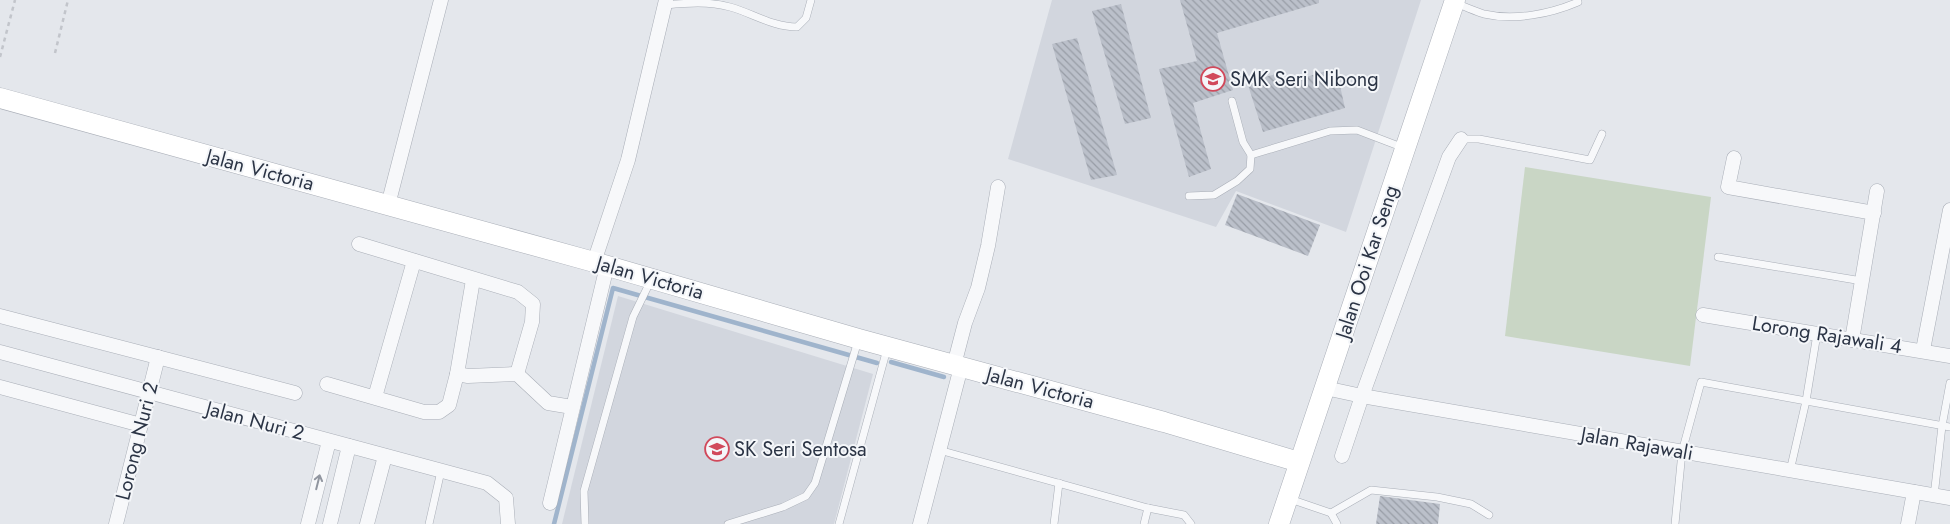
<svg xmlns="http://www.w3.org/2000/svg" width="1950" height="524" viewBox="0 0 1950 524" font-family="Jost,sans-serif">
  <style>
    .built { fill: #d2d6de }
    .grass { fill: #c9d6c5 }
    .lines { fill: none; stroke-linecap: round; stroke-linejoin: round }
    .stream { stroke: #9fb4cc; stroke-width: 4.5 }
    .building { fill: url(#building-back-hatch) }
    .lane-casing { stroke: #a9aeb7; stroke-width: 8 }
    .street-casing { stroke: #a9aeb7; stroke-width: 15 }
    .secondary-casing { stroke: #a9aeb7; stroke-width: 21 }
    .path { stroke: #c2c5cb; stroke-width: 2.5; stroke-dasharray: 4 4; stroke-linecap: butt }
    .lane { stroke: #f7f8fa; stroke-width: 7 }
    .street { stroke: #f7f8fa; stroke-width: 14 }
    .secondary { stroke: #fff; stroke-width: 20 }
    .oneway { stroke: #9196a0 }
    .labels { text-anchor: middle; dominant-baseline: central; stroke-width: 4; stroke-linejoin: round; paint-order: stroke }
    .poi-label { font-size: 20px; fill: #2b3445; stroke: #f4f6f9; text-anchor: start }
    .street-label { font-size: 20px; fill: #2b3445; stroke: #f4f6f9 }
  </style>
  <defs>
    <pattern id="building-back-hatch" width="6" height="6" patternUnits="userSpaceOnUse" patternTransform="scale(1.25)"><rect width="6" height="6" fill="#bbc0ca"/><path d="M-1 5l2 2M0 0l6 6M5-1l2 2" fill="none" stroke="#989da6"/></pattern>
  </defs>
  <rect width="100%" height="100%" fill="#e4e7ec"/>
  <!-- built -->
  <g class="built">
    <path d="M1052,0H1421L1346,232L1236,191L1216,227L1008,159Z"/>
    <path d="M618,296L873,374L834,524H562Z"/>
  </g>
  <!-- grass -->
  <path class="grass" d="M1525,167L1711,197L1690,366L1505,336Z"/>
  <g class="lines">
    <!-- stream -->
    <g class="stream">
      <path d="M891,362L944,377"/>
      <path d="M554,524L613,288L877,363"/>
    </g>
  </g>
  <!-- building -->
  <g class="building">
    <path d="M1180,0H1319V3L1217,33L1233,90L1193,103L1211,169L1189,177L1159,69L1197,61Z"/>
    <path d="M1121,4L1151,118L1125,124L1092,11Z"/>
    <path d="M1077,38L1117,175L1091,180L1052,44Z"/>
    <path d="M1336,68L1345,108L1263,132L1247,82L1276,74L1279,85Z"/>
    <path d="M1237,194L1320,225L1308,256L1225,225Z"/>
    <path d="M1380,496L1440,504L1438,524H1376Z"/>
  </g>
  <g class="lines">
    <!-- lane casing -->
    <g class="lane-casing">
      <g id="lane">
        <path d="M1454,3C1464,6 1474,11 1484,14C1514,21 1550,14 1578,2"/>
        <path d="M665,5C687,3 708,1 730,7C752,13 773,27 797,27L806,18L811,0"/>
        <path d="M1232,101L1243,142L1251,155L1330,131L1357,130L1404,148"/>
        <path d="M1461,139H1479L1590,160L1602,134"/>
        <path d="M1189,196L1214,195L1237,181L1250,169L1251,155"/>
        <path d="M1718,257L1862,281"/>
        <path d="M939,450L1148,508L1184,515L1191,524"/>
        <path d="M1790,471L1806,401L1817,334"/>
        <path d="M1934,496L1942,426L1950,383"/>
        <path d="M1290,499L1331,513L1371,490L1437,497L1471,504L1489,515"/>
        <path d="M1331,513L1337,524"/>
        <path d="M429,524L441,471"/>
        <path d="M585,524L584,491L633,317L651,280"/>
        <path d="M728,524L783,507L806,496L815,483L858,341"/>
        <path d="M839,524L887,349"/>
        <path d="M1054,524L1059,483"/>
        <path d="M1144,524L1148,508"/>
        <path d="M1675,524L1682,452L1701,382L1950,427"/>
      </g>
    </g>
    <!-- street casing -->
    <g class="street-casing">
      <g id="street">
        <path d="M1734,158L1728,187L1874,213"/>
        <path d="M388,205L441,0"/>
        <path d="M359,244L518,292L533,304L532,322L517,374"/>
        <path d="M594,262L628,160L666,0"/>
        <path d="M1703,315L1950,356"/>
        <path d="M0,316L295,393"/>
        <path d="M1852,340L1877,191"/>
        <path d="M1923,350L1950,210"/>
        <path d="M0,352L487,483L506,498L508,524"/>
        <path d="M954,365L965,323L978,288L988,246L998,187"/>
        <path d="M457,374L468,376L517,374L548,403L572,407"/>
        <path d="M327,384L424,412H439L449,405L457,374L473,280"/>
        <path d="M0,387L141,425"/>
        <path d="M1325,388L1362,396L1950,498"/>
        <path d="M375,397L414,261"/>
        <path d="M1342,456L1362,396L1449,157L1461,139"/>
        <path d="M550,503L607,266"/>
        <path d="M116,524L158,357"/>
        <path d="M308,524L329,441"/>
        <path d="M330,524L349,446"/>
        <path d="M367,524L385,456"/>
        <path d="M920,524L961,367"/>
        <path d="M1908,524L1914,492"/>
      </g>
    </g>
    <!-- secondary casing -->
    <g class="secondary-casing">
      <g id="secondary">
        <path d="M0,98L594,262L859,339L1164,422L1299,462"/>
        <path d="M1279,524L1455,0"/>
      </g>
    </g>
    <!-- path -->
    <g class="path">
      <path d="M55,53L68,0"/>
      <path d="M0,57L15,0"/>
    </g>
    <!-- lane -->
    <use href="#lane" class="lane"/>
    <!-- street -->
    <use href="#street" class="street"/>
    <!-- secondary -->
    <use href="#secondary" class="secondary"/>
  </g>
  <!-- one-way arrows -->
  <defs><path id="oneway-shaft" d="M-6 0H5M1.5-3L5.5 0L1.5 3" fill="none" stroke-width="1.6" stroke-linecap="round" stroke-linejoin="round" transform="scale(1.25)"/></defs>
  <use class="oneway" href="#oneway-shaft" transform="translate(318 482) rotate(-76)"/>
  <!-- icons -->
  <defs>
    <g id="school-ring" transform="scale(1.25)"><circle r="9.5" fill="#f4f6f9" stroke="#d1495b" stroke-width="1.5"/><path d="M0-5L7-2L0 1L-7-2ZM-4 1L0 2.5L4 1V4Q0 6-4 4Z" fill="#d1495b"/></g>
  </defs>
  <g fill-rule="evenodd">
    <use href="#school-ring" x="1213" y="79"/>
    <use href="#school-ring" x="717" y="449"/>
  </g>
  <g class="labels">
    <!-- poi labels -->
    <g class="poi-label">
      <text x="1230" y="79">SMK Seri Nibong</text>
      <text x="734" y="449">SK Seri Sentosa</text>
    </g>
    <!-- street labels -->
    <g class="street-label">
      <text transform="translate(260 170) rotate(15)">Jalan Victoria</text>
      <text transform="translate(1367 262) rotate(-72)">Jalan Ooi Kar Seng</text>
      <text transform="translate(650 278) rotate(16)">Jalan Victoria</text>
      <text transform="translate(1827 335) rotate(9)">Lorong Rajawali 4</text>
      <text transform="translate(1040 388) rotate(15)">Jalan Victoria</text>
      <text transform="translate(255 421) rotate(15)">Jalan Nuri 2</text>
      <text transform="translate(137 441) rotate(-76)">Lorong Nuri 2</text>
      <text transform="translate(1637 444) rotate(10)">Jalan Rajawali</text>
    </g>
  </g>
</svg>
